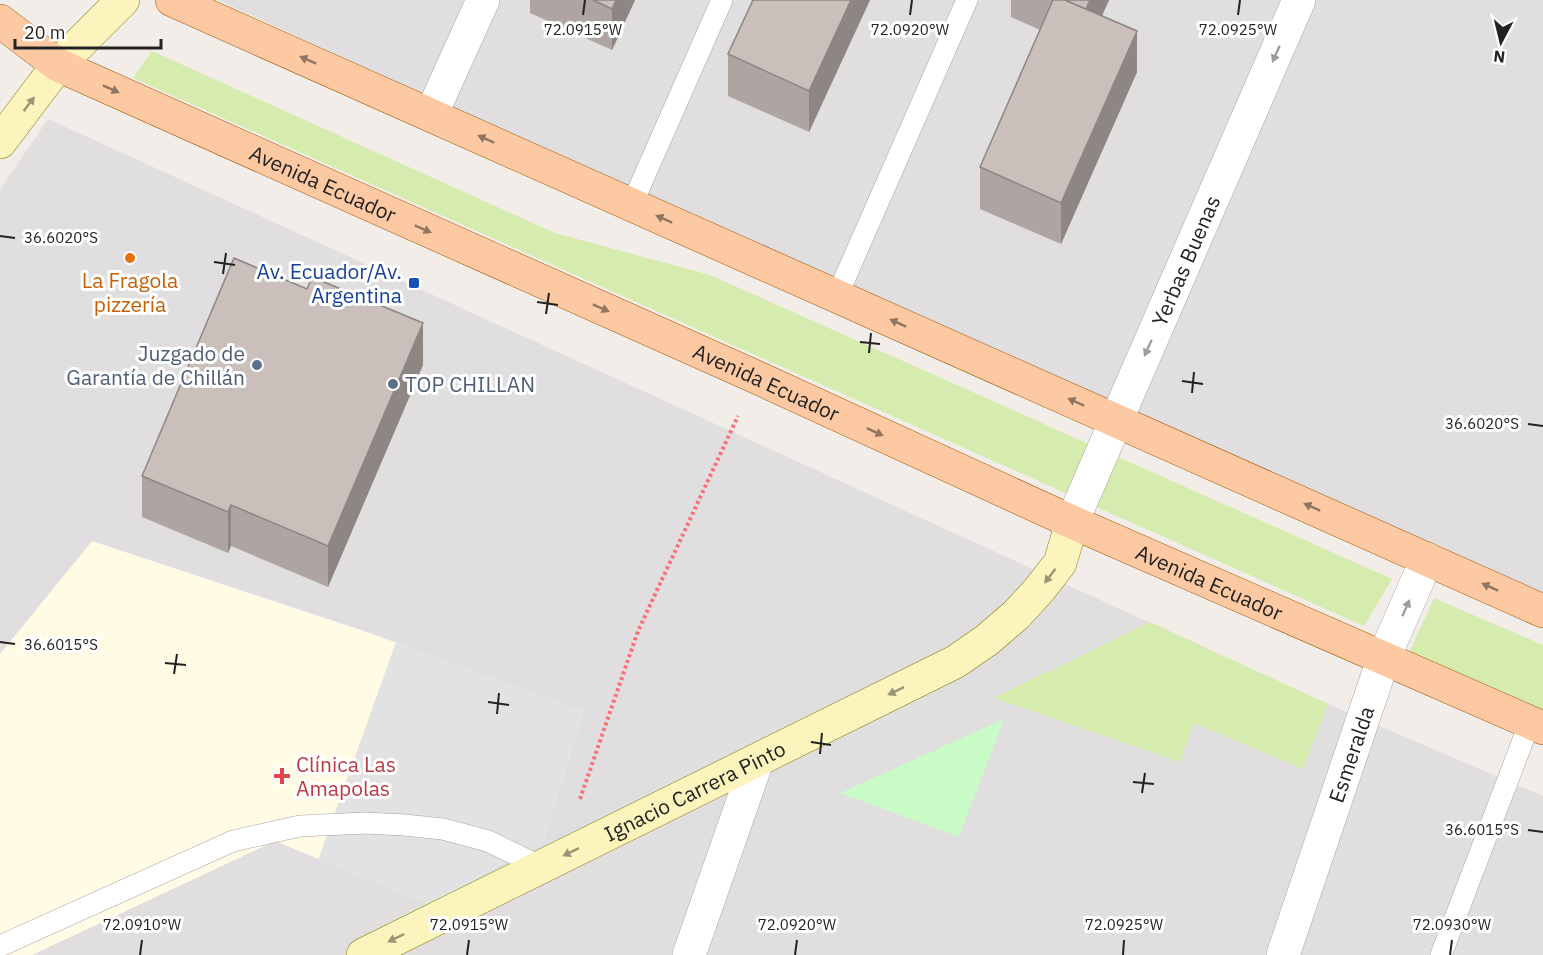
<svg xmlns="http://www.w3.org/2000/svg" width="1543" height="955" viewBox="0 0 1543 955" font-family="'IBM Plex Sans',sans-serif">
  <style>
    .residential { fill: #e0dedf }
    .education { fill: #fffbe4 }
    .grass { fill: #d5ecae }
    .park { fill: #c9fbc6 }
    .parking { fill: #e2e2e2 }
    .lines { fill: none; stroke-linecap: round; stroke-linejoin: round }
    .lane-casing { stroke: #a6a6a6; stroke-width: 22 }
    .street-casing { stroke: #a6a6a6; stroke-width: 34 }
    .secondary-casing { stroke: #7e7a03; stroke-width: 34 }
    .primary-casing { stroke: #9f5400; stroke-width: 34 }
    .path { stroke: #fc6f74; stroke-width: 4; stroke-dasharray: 3 3; stroke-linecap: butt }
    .lane { stroke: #fff; stroke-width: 21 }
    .street { stroke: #fff; stroke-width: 33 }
    .secondary { stroke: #fbf5bd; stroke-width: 33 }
    .primary { stroke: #fdc9a2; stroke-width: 33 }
    .wall { fill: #aea4a1 }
    .shaded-wall { fill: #8d8683 }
    .building { fill: #cabfbb; stroke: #8d8683; stroke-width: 1.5 }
    .oneway { fill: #9c9c9c }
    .oneway2 { fill: #907662 }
    .oneway3 { fill: #999677 }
    .ticks { fill: none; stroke: #222; stroke-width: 2 }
    .food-dot { fill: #e8710a; stroke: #fff; stroke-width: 2 }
    .transit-dot { fill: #1a4fb4; stroke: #fff; stroke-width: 2 }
    .service-dot { fill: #5c6f8a; stroke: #fff; stroke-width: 2 }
    .health-dot { fill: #e0444e; stroke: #fff; stroke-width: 2 }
    .labels { text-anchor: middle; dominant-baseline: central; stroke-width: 6; stroke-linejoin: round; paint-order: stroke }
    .street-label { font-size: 21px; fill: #222; stroke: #fff }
    .transit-label { font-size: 21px; fill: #164399; stroke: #fff; text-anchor: end }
    .food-label { font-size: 21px; fill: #c56008; stroke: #fff }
    .service-label { font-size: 21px; fill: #4e5e75; stroke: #fff; text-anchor: end }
    .health-label { font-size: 21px; fill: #be3a42; stroke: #fff; text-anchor: start }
    .ticks-label { font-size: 15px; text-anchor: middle; fill: #222; stroke: #fff; stroke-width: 6; stroke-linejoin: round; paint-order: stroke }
  </style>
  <rect width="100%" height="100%" fill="#f2ede8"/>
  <!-- residential -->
  <g class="residential">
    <path d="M218,0H1543V600L1146,426Z"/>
    <path d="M48,119L1328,704L1543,796V955H0V190Z"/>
  </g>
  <!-- education -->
  <path class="education" d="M92,541L364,631L583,711L543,842L428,904L275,841L32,955H0V654Z"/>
  <!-- grass -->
  <g class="grass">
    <path d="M152,51L555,233L710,275L1392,579L1364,626L133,78Z"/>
    <path d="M1434,598L1543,645V722L1405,662Z"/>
    <path d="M1150,622L1328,704L1303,769L1194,723L1180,762L994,698Z"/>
  </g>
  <!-- park -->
  <path class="park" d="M1004,719L959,837L840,793Z"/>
  <!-- parking -->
  <path class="parking" d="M396,642L583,711L543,842L428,904L318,860Z"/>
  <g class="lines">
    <!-- lane casing -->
    <g class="lane-casing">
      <g id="lane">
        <path d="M632,204L722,0"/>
        <path d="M837,296L967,0"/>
        <path d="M0,946L233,841L300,826L366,823L404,825L443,829L488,841L541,867"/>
        <path d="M1441,955L1530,722"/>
      </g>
    </g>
    <!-- street casing -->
    <g class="street-casing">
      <g id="street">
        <path d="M431,115L483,0"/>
        <path id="s1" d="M1072,522L1299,0"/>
        <path d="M689,955L757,761"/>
        <path id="s2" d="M1283,955L1384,657L1427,559"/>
      </g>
    </g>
    <!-- secondary casing -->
    <g class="secondary-casing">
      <g id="secondary">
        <path d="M0,142L58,65L123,0"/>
        <path id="s3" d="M363,955L955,662L987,640L1016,615L1039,590L1060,563L1072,522"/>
      </g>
    </g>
    <!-- primary casing -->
    <g class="primary-casing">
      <g id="primary">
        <path d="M172,0L1543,611"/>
        <path id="s4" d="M0,21L58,65L756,377L1072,522L1543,728"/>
      </g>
    </g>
    <!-- path -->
    <path class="path" d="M580,799L638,631L738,416"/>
    <!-- lane -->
    <use href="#lane" class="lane"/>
    <!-- street -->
    <use href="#street" class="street"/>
    <!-- secondary -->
    <use href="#secondary" class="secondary"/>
    <!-- primary -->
    <use href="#primary" class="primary"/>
  </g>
  <!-- wall -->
  <g class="wall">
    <path d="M530,0H635L612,50L530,13Z"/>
    <path d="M753,0H870L809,132L728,96V54Z"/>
    <path d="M1011,0H1109L1102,16L1137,72L1061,244L980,209V167L1040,30L1011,17Z"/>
    <path d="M423,365L328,587L231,546L228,553L142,517V476Z"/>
  </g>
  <!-- shaded-wall -->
  <g class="shaded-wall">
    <path d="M616,0H635L612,50V9Z"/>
    <path d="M851,0H870L809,132V91Z"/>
    <path d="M1090,0H1109L1086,50V9Z"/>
    <path d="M1137,31V72L1061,244V203Z"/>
    <path d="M423,323V365L328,587V546Z"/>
    <path d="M231,505V546L228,553V512Z"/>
  </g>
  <!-- building -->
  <g class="building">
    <path d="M593,0H616L612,9Z"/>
    <path d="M753,0H851L809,91L728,54Z"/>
    <path d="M1053,0H1065L1137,31L1061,203L980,167Z"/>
    <path d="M1065,0H1090L1086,9Z"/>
    <path d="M234,258L307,289L312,277L423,323L328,546L231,505L228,512L142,476Z"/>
  </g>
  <!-- one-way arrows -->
  <defs><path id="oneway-solid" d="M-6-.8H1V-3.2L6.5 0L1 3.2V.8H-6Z" transform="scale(1.5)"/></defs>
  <g class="oneway">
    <use href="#oneway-solid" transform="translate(1276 54) rotate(114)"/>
    <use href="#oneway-solid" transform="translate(1148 348) rotate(114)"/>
    <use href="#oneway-solid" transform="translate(1406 608) rotate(-66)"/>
  </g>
  <g class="oneway2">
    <use href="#oneway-solid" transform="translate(308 60) rotate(-156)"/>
    <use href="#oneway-solid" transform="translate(111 89) rotate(24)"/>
    <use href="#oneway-solid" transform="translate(486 139) rotate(-156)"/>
    <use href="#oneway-solid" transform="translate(664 219) rotate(-156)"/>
    <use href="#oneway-solid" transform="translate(423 229) rotate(24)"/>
    <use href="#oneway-solid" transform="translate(601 308) rotate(24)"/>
    <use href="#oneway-solid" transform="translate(898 323) rotate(-156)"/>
    <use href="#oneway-solid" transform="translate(1076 402) rotate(-156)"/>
    <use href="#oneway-solid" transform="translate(875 432) rotate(25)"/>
    <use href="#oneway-solid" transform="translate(1312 507) rotate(-156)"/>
    <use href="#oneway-solid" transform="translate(1490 587) rotate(-156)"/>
  </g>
  <g class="oneway3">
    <use href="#oneway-solid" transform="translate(29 104) rotate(-53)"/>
    <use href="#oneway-solid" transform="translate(1050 576) rotate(127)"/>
    <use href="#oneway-solid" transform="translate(896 691) rotate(154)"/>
    <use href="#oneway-solid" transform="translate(571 852) rotate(154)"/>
    <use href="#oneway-solid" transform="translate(396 938) rotate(154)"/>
  </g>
  <!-- ticks -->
  <path class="ticks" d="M583,15L585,0M910,15L912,0M1238,15L1240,0M0,236L15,238M214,262L235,265M223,274L226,253M537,302L558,305M546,314L549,293M860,342L880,344M869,353L871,333M1182,381L1203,384M1192,393L1194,372M1528,424L1543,426M0,642L15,644M165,663L186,665M174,674L177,654M488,702L509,705M497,714L499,693M811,742L831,745M820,754L822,733M1133,782L1154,784M1142,793L1145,773M1528,830L1543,832M140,955L142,940M467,955L469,940M795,955L797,940M1123,955L1124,940M1450,955L1452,940"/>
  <!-- markers -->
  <circle class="food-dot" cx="130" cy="258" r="6"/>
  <rect class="transit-dot" x="408" y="277" width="12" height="12" rx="3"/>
  <g class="service-dot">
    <circle cx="257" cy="365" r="6"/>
    <circle cx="393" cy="384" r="6"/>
  </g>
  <path class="health-dot" d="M279 767h6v6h6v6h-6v6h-6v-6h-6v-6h6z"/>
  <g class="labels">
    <!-- street labels -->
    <g class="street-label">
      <text stroke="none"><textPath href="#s4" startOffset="363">Avenida Ecuador</textPath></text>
      <text stroke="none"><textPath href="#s1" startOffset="285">Yerbas Buenas</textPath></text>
      <text stroke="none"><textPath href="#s4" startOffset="849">Avenida Ecuador</textPath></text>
      <text stroke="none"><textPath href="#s4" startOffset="1335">Avenida Ecuador</textPath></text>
      <text stroke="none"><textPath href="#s2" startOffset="212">Esmeralda</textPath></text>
      <text stroke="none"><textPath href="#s3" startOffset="370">Ignacio Carrera Pinto</textPath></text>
    </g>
    <!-- transit labels -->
    <g class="transit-label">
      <text x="402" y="271">Av. Ecuador/Av.<tspan x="402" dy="24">Argentina</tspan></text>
    </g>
    <!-- food labels -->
    <g class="food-label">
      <text x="130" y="280">La Fragola<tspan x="130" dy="24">pizzería</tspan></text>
    </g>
    <!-- service labels -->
    <g class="service-label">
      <text x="245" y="353">Juzgado de<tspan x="245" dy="24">Garantía de Chillán</tspan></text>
      <text x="405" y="384" text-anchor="start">TOP CHILLAN</text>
    </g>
    <!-- health labels -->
    <g class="health-label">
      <text x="296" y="764">Clínica Las<tspan x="296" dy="24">Amapolas</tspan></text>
    </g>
  </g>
  <g class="ticks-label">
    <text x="583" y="35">72.0915°W</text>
    <text x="910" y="35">72.0920°W</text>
    <text x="1238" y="35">72.0925°W</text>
    <text x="61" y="243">36.6020°S</text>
    <text x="1482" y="429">36.6020°S</text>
    <text x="61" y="650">36.6015°S</text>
    <text x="1482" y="835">36.6015°S</text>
    <text x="142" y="930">72.0910°W</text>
    <text x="469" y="930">72.0915°W</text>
    <text x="797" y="930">72.0920°W</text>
    <text x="1124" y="930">72.0925°W</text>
    <text x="1452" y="930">72.0930°W</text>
  </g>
  <!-- north arrow -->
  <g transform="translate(1501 42) rotate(187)" stroke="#ffffff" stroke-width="4.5" paint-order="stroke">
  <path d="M0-4.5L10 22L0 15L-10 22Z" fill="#222222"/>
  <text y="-9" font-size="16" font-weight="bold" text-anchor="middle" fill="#222222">N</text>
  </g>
  <!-- scale -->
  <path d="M15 39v9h146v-9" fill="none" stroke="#222222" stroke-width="3"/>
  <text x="24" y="39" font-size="18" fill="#222222" stroke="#ffffff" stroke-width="4.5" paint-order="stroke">20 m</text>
</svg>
